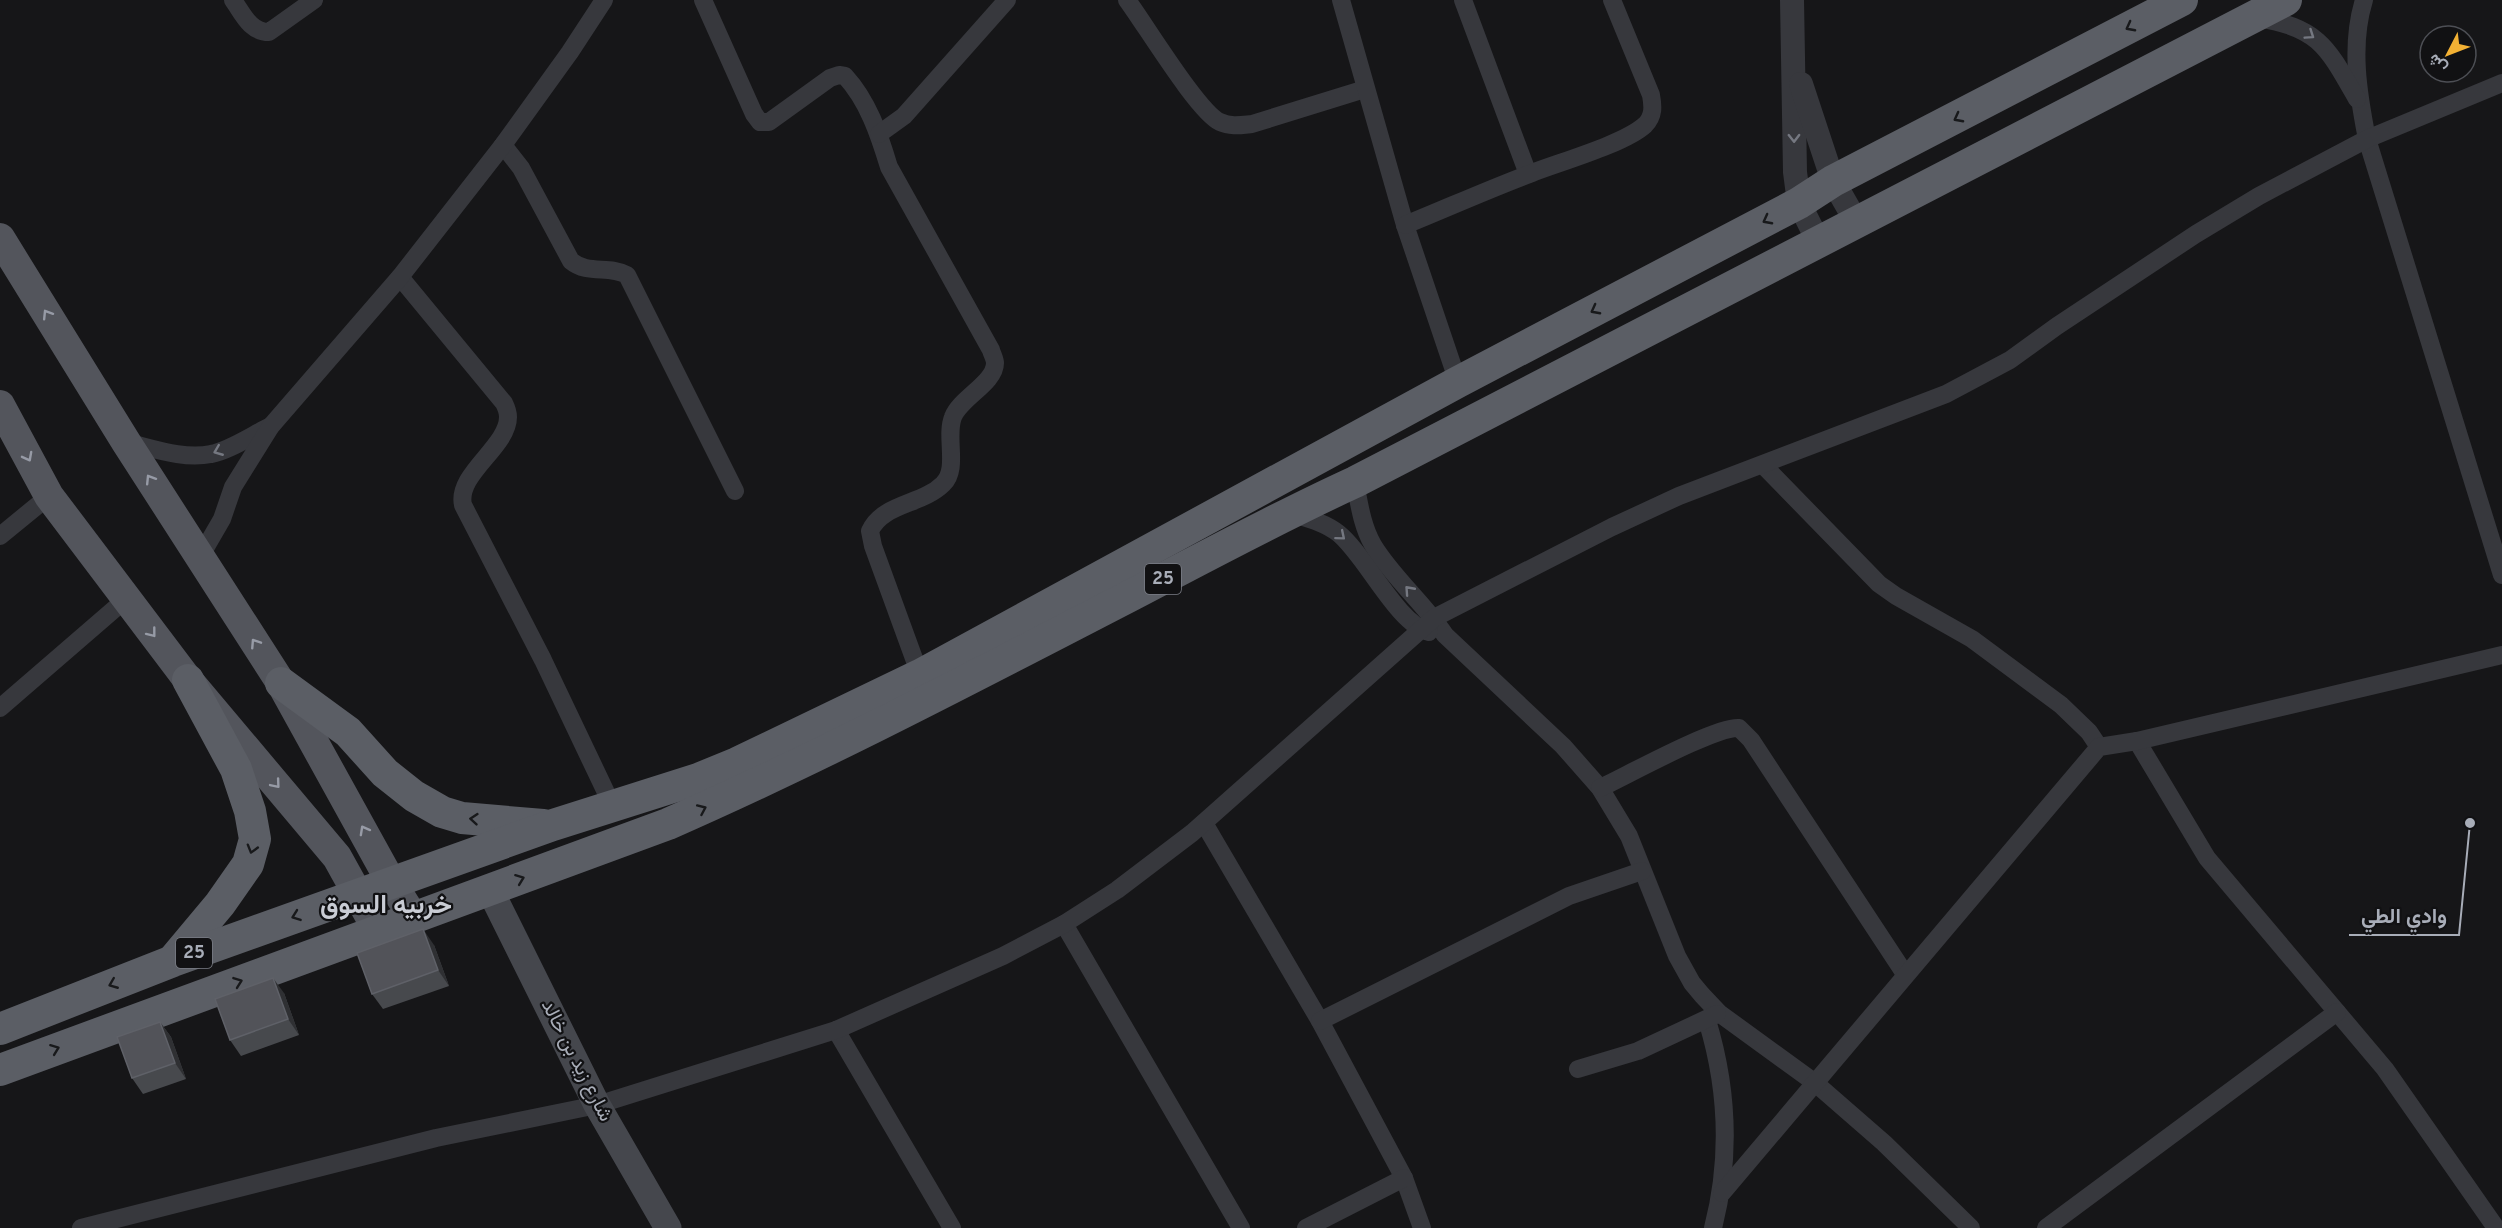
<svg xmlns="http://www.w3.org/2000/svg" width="2502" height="1228" viewBox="0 0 2502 1228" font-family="Overpass,Vazirmatn,sans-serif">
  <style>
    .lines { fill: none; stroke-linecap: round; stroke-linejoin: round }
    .minor { stroke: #37383d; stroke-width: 18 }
    .tertiary { stroke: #37383d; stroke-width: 24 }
    .secondary { stroke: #45474d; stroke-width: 27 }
    .primary { stroke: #53555c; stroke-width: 30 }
    .trunk { stroke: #5b5e65; stroke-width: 32 }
    .wall { fill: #47494d }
    .shaded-wall { fill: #2f3033 }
    .building { fill: #525359; stroke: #5f6168; stroke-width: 1.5 }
    .oneway { stroke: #18191b }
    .oneway2 { stroke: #757881 }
    .oneway3 { stroke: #979ba6 }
    .labels { text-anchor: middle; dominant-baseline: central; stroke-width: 4.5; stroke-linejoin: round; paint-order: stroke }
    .shield { fill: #111113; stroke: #7b7e86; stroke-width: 1.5 }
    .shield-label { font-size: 18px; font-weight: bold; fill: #a8adb8 }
    .street-label { font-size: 20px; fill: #a8adb8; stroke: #111113 }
    .district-label { font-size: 26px; font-weight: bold; fill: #c9ccd4; stroke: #111113 }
    .leader { fill: none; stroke: #a8adb8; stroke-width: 2 }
    .callout-dot { fill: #a8adb8; stroke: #111113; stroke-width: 2 }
    .callout-label { font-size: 21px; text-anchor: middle; font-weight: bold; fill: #a8adb8; stroke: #111113; stroke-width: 4.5; stroke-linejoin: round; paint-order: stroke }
  </style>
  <rect width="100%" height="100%" fill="#161618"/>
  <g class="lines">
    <!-- minor -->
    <g class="minor">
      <path d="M233,0C243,14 250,32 269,32L314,0"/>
      <path d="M703,0L754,114L760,122H769L830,78L839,75L845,76C868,101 879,134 889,167L991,350C992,354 995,359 995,363C995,383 960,398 953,417C945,437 959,469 943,484C922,505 883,503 870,531L873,546L920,675"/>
      <path d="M1127,0C1145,24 1198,112 1220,122C1231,127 1241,125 1252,124L1365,89"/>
      <path d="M1341,0L1405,225L1458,382"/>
      <path d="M1463,0L1528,174"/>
      <path d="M2364,0C2350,45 2358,93 2367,139L2502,575"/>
      <path d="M2257,18C2319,27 2328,48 2357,99"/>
      <path d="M879,134L904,116L1007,0"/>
      <path d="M503,145L521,168L571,261C588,275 609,265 627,275L735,491"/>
      <path d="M1405,225C1447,208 1489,189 1532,173C1560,162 1624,144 1645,125C1654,116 1653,106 1651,95L1612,0"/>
      <path d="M400,277L504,403C506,407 508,412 508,417C508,447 456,474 463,505L543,660L612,805"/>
      <path d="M126,442C152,448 184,460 211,454C229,451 254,434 271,426"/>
      <path d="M1763,465L1879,584L1896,596L1972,639L2061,705L2089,732L2099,747"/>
      <path d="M1355,482C1359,503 1362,526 1373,545C1393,578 1424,603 1445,635L1563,746L1600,788L1629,836L1677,956L1692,983L1702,995L1719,1013L1814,1082L1884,1143L1971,1228"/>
      <path d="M1290,513C1306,518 1324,522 1338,533C1365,554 1397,624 1429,632"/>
      <path d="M0,536L49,496"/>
      <path d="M200,557L222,519L233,487L271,426L400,277L503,145L570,52L604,0"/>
      <path d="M0,708L126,599"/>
      <path d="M2137,741L2207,858L2385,1069L2496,1228"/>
      <path d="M1600,788C1626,776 1716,726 1739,728L1751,740L1905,974"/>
      <path d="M1204,823L1320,1021L1404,1178L1422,1228"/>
      <path d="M1064,924L1241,1228"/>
      <path d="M1707,1020C1728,1089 1731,1158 1713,1228"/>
      <path d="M1320,1021L1569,896L1642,871"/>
      <path d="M836,1030L952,1228"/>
      <path d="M1578,1069L1638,1051L1717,1014"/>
      <path d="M1722,1193L2099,747L2137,741L2502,655"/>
      <path d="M81,1228L436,1138L597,1105L836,1030L1003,956L1064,924L1117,890L1192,833L1434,618L1612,527L1679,496L1946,394L2010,360L2057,326L2196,234L2259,196L2367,139L2502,83"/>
      <path d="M1306,1228L1404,1178"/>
      <path d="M2046,1228L2337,1012"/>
    </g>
    <!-- tertiary -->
    <g class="tertiary">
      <path d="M1792,0L1795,172L1799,203L1819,243"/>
      <path d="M1801,84L1833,181L1857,223"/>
    </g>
    <!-- secondary -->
    <path class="secondary" d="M490,890L597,1105L668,1228"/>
    <!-- primary -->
    <g class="primary">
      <path d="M0,238L126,442L281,683L391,882L413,917"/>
      <path d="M0,405L49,496L188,680L337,857L378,931"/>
    </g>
    <!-- trunk -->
    <g class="trunk">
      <path d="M281,683L348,732L385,773L414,796L442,812L462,818L543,825"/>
      <path d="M174,959L220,904L248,864L255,839L250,811L236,769L188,680"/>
      <path d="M0,1029L173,961L553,825L698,779L737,763L920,675L1458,382L1799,203L1833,181L2182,0"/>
      <path d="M0,1070L668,824C823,756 973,677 1124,599C1201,559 1276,518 1355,482L2286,0"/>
    </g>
  </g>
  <!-- wall -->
  <g class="wall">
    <path d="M434,945L449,986L383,1009L372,994Z"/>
    <path d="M284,993L299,1035L241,1056L230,1040Z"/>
    <path d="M160,1022L171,1037L186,1079L143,1094L132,1078Z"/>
  </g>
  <!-- shaded-wall -->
  <g class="shaded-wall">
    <path d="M423,929L434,945L449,986L438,970Z"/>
    <path d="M273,978L284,993L299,1035L288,1019Z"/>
    <path d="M160,1022L171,1037L186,1079L175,1063Z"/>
  </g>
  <!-- building -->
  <g class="building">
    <path d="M423,929L438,970L372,994L357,953Z"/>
    <path d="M273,978L288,1019L230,1040L215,999Z"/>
    <path d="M160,1022L175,1063L132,1078L117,1037Z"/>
  </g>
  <!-- one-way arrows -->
  <defs><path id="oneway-chevron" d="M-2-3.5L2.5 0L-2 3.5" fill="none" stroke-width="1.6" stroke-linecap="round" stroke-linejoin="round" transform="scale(1.5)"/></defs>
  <g class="oneway">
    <use href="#oneway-chevron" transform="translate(2130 27) rotate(152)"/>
    <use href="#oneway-chevron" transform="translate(1958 118) rotate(152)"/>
    <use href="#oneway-chevron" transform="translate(1767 220) rotate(152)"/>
    <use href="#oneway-chevron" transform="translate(1595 310) rotate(152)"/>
    <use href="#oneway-chevron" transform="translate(702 809) rotate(-24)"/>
    <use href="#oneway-chevron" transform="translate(474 819) rotate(-175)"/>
    <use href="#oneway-chevron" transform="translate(252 849) rotate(106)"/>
    <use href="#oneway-chevron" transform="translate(520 879) rotate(-21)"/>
    <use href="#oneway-chevron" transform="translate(296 916) rotate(160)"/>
    <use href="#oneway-chevron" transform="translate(238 982) rotate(-20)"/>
    <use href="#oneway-chevron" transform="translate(113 984) rotate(158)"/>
    <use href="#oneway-chevron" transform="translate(55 1049) rotate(-21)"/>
  </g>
  <g class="oneway2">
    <use href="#oneway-chevron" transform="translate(2310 35) rotate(34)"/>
    <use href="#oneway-chevron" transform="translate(1794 138) rotate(89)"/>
    <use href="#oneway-chevron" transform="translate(218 451) rotate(158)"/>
    <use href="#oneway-chevron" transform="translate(1341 536) rotate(40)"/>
    <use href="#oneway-chevron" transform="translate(1409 590) rotate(-132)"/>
  </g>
  <g class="oneway3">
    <use href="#oneway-chevron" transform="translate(47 314) rotate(-122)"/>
    <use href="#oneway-chevron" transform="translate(28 457) rotate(62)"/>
    <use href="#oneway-chevron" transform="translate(150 479) rotate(-122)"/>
    <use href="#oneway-chevron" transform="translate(152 633) rotate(52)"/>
    <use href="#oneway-chevron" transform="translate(255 643) rotate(-123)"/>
    <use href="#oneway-chevron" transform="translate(276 784) rotate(50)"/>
    <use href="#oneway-chevron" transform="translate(364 830) rotate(-119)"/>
  </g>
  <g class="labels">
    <!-- shield labels -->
    <g class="shield">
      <rect x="1145" y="564" width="36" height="30" rx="4.5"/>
      <rect x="176" y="938" width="36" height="30" rx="4.5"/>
    </g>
    <g class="shield-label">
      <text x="1163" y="579">25</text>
      <text x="194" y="953">25</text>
    </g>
    <!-- street labels -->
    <g class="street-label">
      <text transform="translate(576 1061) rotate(63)">شارع زيد بن خالد</text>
    </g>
    <!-- district labels -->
    <g class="district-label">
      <text x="386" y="906">خربیه السوق</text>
    </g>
  </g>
  <!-- callouts -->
  <path class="leader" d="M2470 823L2459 935H2349"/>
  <circle class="callout-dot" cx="2470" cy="823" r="6"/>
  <g class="callout-label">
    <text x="2404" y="923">وادي الطي</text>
  </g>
  <!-- north arrow -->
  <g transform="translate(2448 54) rotate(228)"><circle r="28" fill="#111113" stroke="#4d4f55" stroke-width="1.5"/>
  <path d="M0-4.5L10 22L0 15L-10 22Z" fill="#f2b134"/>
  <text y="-9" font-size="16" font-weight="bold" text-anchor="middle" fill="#a8adb8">ش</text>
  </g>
</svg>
